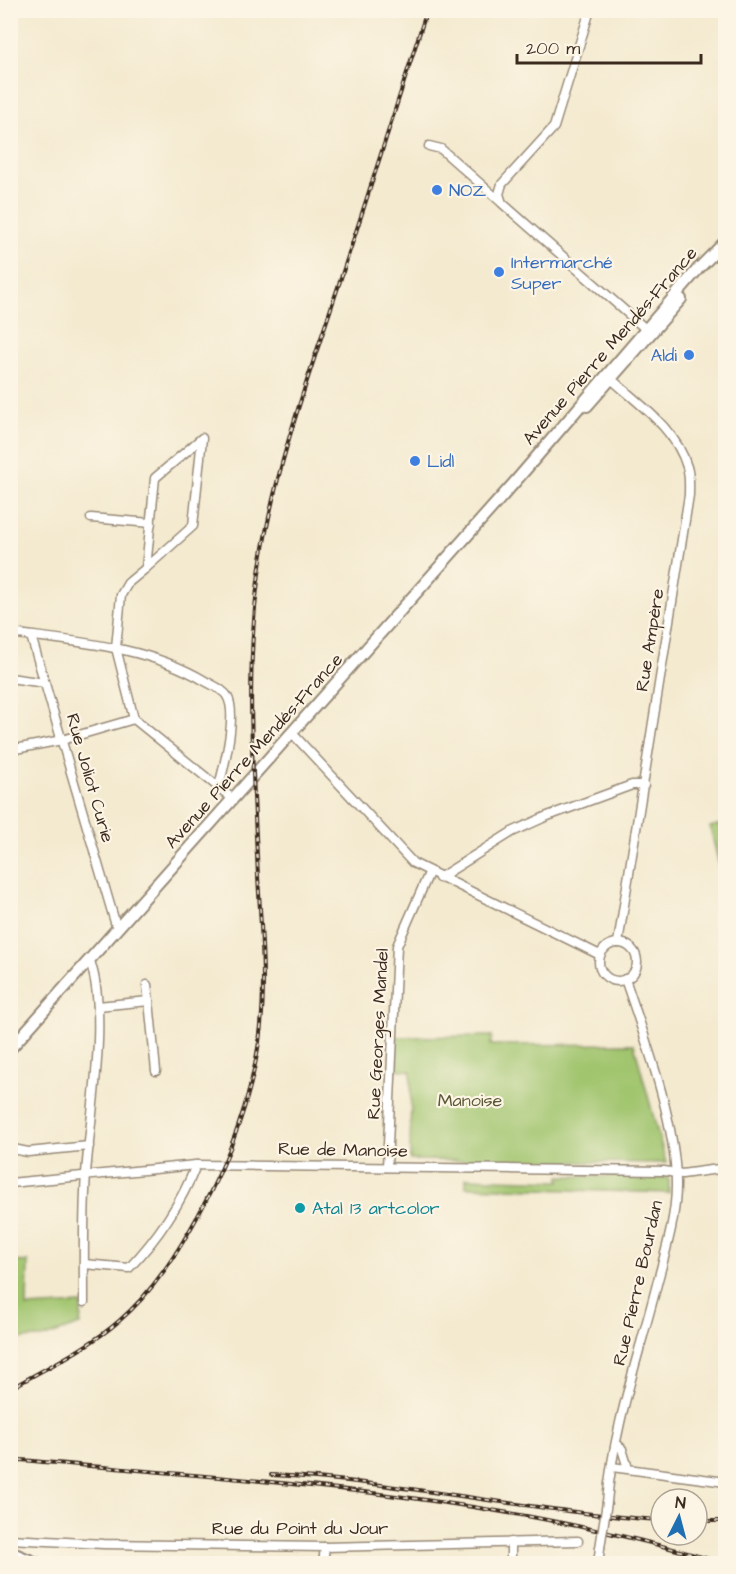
<svg xmlns="http://www.w3.org/2000/svg" width="736" height="1574" viewBox="0 0 736 1574" font-family="'Architects Daughter',sans-serif">
  <style>
    .green { fill: #a1c56e; stroke: #6e7846; stroke-width: 1.5 }
    .lines { fill: none; stroke-linecap: round; stroke-linejoin: round }
    .minor-casing { stroke: #988a77; stroke-width: 11 }
    .major-casing { stroke: #988a77; stroke-width: 14 }
    .minor { stroke: #fff; stroke-width: 8 }
    .major { stroke: #fff; stroke-width: 10 }
    .rail-casing { stroke: #3b2a1e; stroke-width: 4 }
    .rail { stroke: #fcf5e5; stroke-width: 1.5; stroke-dasharray: 4.5; stroke-linecap: butt }
    .minor-bridge-casing { stroke: #988a77; stroke-width: 11; stroke-linecap: butt }
    .minor-bridge { stroke: #fff; stroke-width: 8 }
    .shop-dot { fill: #3f7fe0; stroke: #fcf5e5; stroke-width: 2 }
    .culture-dot { fill: #0f9aa8; stroke: #fcf5e5; stroke-width: 2 }
    .labels { text-anchor: middle; dominant-baseline: central; stroke-width: 4.5; stroke-linejoin: round; paint-order: stroke }
    .shop-label { font-size: 18px; fill: #366cbe; stroke: #fcf5e5; text-anchor: start }
    .street-label { font-size: 18px; fill: #3b2a1e; stroke: #fcf5e5 }
    .park-label { font-size: 18px; fill: #5a5836; stroke: #fcf5e5 }
    .culture-label { font-size: 18px; fill: #0d838f; stroke: #fcf5e5; text-anchor: start }
  </style>
  <rect width="100%" height="100%" fill="#fcf5e5"/>
  <filter id="ink" filterUnits="userSpaceOnUse"><feTurbulence type="fractalNoise" baseFrequency=".0167" numOctaves="2"/><feDisplacementMap in="SourceGraphic" scale="12" xChannelSelector="R" yChannelSelector="G"/><feConvolveMatrix kernelMatrix="1 2 1 2 8 2 1 2 1" color-interpolation-filters="sRGB"/></filter>
  <filter id="wash" filterUnits="userSpaceOnUse"><feTurbulence type="fractalNoise" baseFrequency=".008" numOctaves="4" result="noise"/><feDisplacementMap in="SourceGraphic" scale="24" xChannelSelector="R" yChannelSelector="G"/><feGaussianBlur stdDeviation="1.35" result="paint"/><feColorMatrix in="noise" values="0 0 0 0 0 0 0 0 0 0 0 0 0 0 0 0 0 1.4 0 .05"/><feComposite in="paint" operator="in"/></filter>
  <g filter="url(#wash)">
    <rect width="100%" height="100%" fill="#f4ead0"/>
    <!-- green -->
    <g class="green">
      <path d="M725,823H726L725,890L710,827Z"/>
      <path d="M492,1036L491,1045L634,1044L666,1163L410,1160L411,1071L395,1069L396,1037Z"/>
      <path d="M560,1176L665,1177L669,1180V1193L466,1187V1178L560,1181Z"/>
      <path d="M10,1261L28,1262L27,1307L82,1304L80,1325L42,1338L11,1339Z"/>
    </g>
  </g>
  <g filter="url(#ink)">
    <g class="lines">
      <!-- minor casing -->
      <g class="minor-casing">
        <g id="minor">
          <path d="M590,10L554,127L502,184L499,194L502,203L649,332"/>
          <path d="M429,146L441,149L501,202"/>
          <path d="M608,376C637,403 676,428 687,467C690,476 689,487 689,495L618,943"/>
          <path d="M202,438L193,526L146,568L155,478Z"/>
          <path d="M91,518L151,523"/>
          <path d="M146,568L128,583L121,595L116,648L134,719L233,799"/>
          <path d="M10,633C77,642 146,646 205,681C212,685 223,689 227,696C238,713 224,767 219,786"/>
          <path d="M31,636L117,929"/>
          <path d="M10,678L45,683"/>
          <path d="M292,733L413,863L600,955"/>
          <path d="M10,750L62,740L134,719"/>
          <path d="M439,878L512,832L545,817L632,785H644"/>
          <circle cx="618" cy="962" r="19"/>
          <path d="M147,985L149,1001"/>
          <path d="M98,1006L149,1001L156,1071"/>
          <path d="M13,1149L28,1152L89,1146"/>
          <path d="M387,1167L397,946L429,873"/>
          <path d="M10,1183L196,1165L664,1171L682,1174L726,1168"/>
          <path d="M84,1264L129,1268C157,1239 182,1202 196,1165"/>
          <path d="M84,1302C84,1260 83,1216 86,1174C90,1115 109,1015 90,961"/>
          <path d="M617,1444L622,1449L627,1465"/>
          <path d="M612,1467L726,1482"/>
          <path d="M607,1502C613,1429 639,1355 657,1284C665,1253 676,1218 676,1186C677,1125 645,1038 625,979"/>
          <path d="M10,1539L103,1544L325,1547L578,1541"/>
          <path d="M511,1542V1564"/>
          <path d="M323,1564L325,1547"/>
          <path d="M598,1564L600,1548"/>
        </g>
      </g>
      <!-- major casing -->
      <g class="major-casing">
        <g id="major">
          <path d="M587,406L681,299"/>
          <path d="M10,1049L514,483L698,269L726,241"/>
          <path d="M10,1552L39,1564"/>
          <path d="M10,1561L22,1564"/>
        </g>
      </g>
      <!-- minor -->
      <use href="#minor" class="minor"/>
      <!-- major -->
      <use href="#major" class="major"/>
      <!-- rail casing -->
      <g class="rail-casing">
        <g id="rail">
          <path d="M10,1389C47,1367 87,1349 119,1321C154,1291 178,1252 200,1212C229,1159 250,1102 259,1042C267,987 261,931 258,876C253,770 244,666 261,560C276,465 309,375 339,284C369,193 397,102 427,10"/>
          <path d="M10,1459C250,1481 493,1492 725,1564"/>
          <path d="M271,1475C402,1481 530,1512 661,1520"/>
          <path d="M697,1521H726"/>
        </g>
      </g>
      <!-- rail -->
      <use href="#rail" class="rail"/>
      <!-- minor-bridge casing -->
      <g class="minor-bridge-casing">
        <path id="minor-bridge" d="M600,1548L607,1502"/>
      </g>
      <!-- minor-bridge -->
      <use href="#minor-bridge" class="minor-bridge"/>
    </g>
  </g>
  <!-- markers -->
  <g class="shop-dot">
    <circle cx="437" cy="190" r="6"/>
    <circle cx="499" cy="272" r="6"/>
    <circle cx="689" cy="355" r="6"/>
    <circle cx="415" cy="461" r="6"/>
  </g>
  <circle class="culture-dot" cx="300" cy="1208" r="6"/>
  <g class="labels">
    <!-- shop labels -->
    <g class="shop-label">
      <text x="449" y="190">NOZ</text>
      <text x="511" y="262">Intermarché<tspan x="511" dy="21">Super</tspan></text>
      <text x="677" y="355" text-anchor="end">Aldi</text>
      <text x="427" y="461">Lidl</text>
    </g>
    <!-- street labels -->
    <g class="street-label">
      <text transform="translate(610 346) rotate(-49)">Avenue Pierre Mendés-France</text>
      <text transform="translate(650 640) rotate(-81)">Rue Ampère</text>
      <text transform="translate(254 751) rotate(-48)">Avenue Pierre Mendés-France</text>
      <text transform="translate(90 778) rotate(74)">Rue Joliot Curie</text>
      <text transform="translate(378 1034) rotate(-87)">Rue Georges Mandel</text>
      <text transform="translate(343 1150) rotate(1)">Rue de Manoise</text>
      <text transform="translate(638 1283) rotate(-77)">Rue Pierre Bourdan</text>
      <text x="300" y="1528">Rue du Point du Jour</text>
    </g>
    <!-- park labels -->
    <g class="park-label">
      <text x="470" y="1100">Manoise</text>
    </g>
    <!-- culture labels -->
    <g class="culture-label">
      <text x="312" y="1208">Atal 13 artcolor</text>
    </g>
  </g>
  <!-- margin -->
  <rect width="736" height="1574" fill="none" stroke="#fcf5e5" stroke-width="36"/>
  <!-- north arrow -->
  <g transform="translate(679 1517) rotate(6)"><circle r="28" fill="#fcf5e5" stroke="#afa495" stroke-width="1.5"/>
  <path d="M0-4.5L10 22L0 15L-10 22Z" fill="#1f6fb2"/>
  <text y="-9" font-size="16" font-weight="bold" text-anchor="middle" fill="#3b2a1e">N</text>
  </g>
  <!-- scale -->
  <path d="M517 54v9h184v-9" fill="none" stroke="#3b2a1e" stroke-width="3"/>
  <text x="526" y="54" font-size="18" fill="#3b2a1e" stroke="#fcf5e5" stroke-width="4.5" paint-order="stroke">200 m</text>
</svg>
